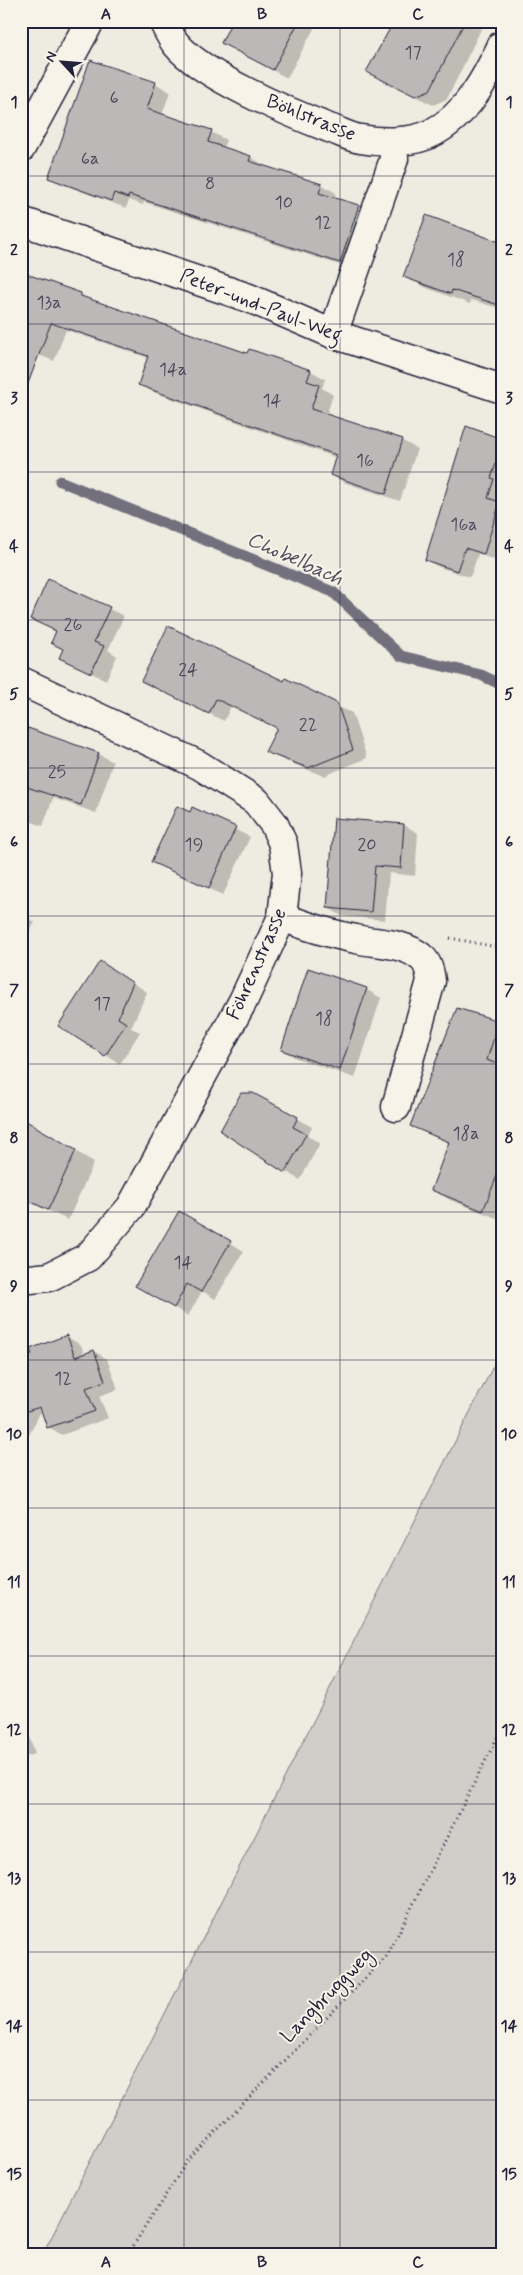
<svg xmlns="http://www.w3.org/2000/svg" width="523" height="2275" viewBox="0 0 523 2275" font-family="Mynerve,sans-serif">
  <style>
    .green { fill: #d1cdc9; stroke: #7a7882 }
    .shadow { fill: #0003 }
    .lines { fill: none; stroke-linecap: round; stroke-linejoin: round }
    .stream { stroke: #716f7b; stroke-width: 11 }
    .building { fill: #bbb8b7; stroke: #22223b }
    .minor-casing { stroke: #22223b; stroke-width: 31 }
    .path { stroke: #22223b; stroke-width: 3; stroke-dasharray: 1 4; stroke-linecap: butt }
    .minor { stroke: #f7f3e8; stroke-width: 28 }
    .grid { fill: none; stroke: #22223b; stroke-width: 1; stroke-opacity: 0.55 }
    .labels { text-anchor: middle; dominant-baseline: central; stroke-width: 4; stroke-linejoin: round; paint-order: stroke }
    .number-label { font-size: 18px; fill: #48485a }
    .street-label { font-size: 20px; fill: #22223b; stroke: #f7f3e8 }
    .water-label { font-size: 21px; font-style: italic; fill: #504f60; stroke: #f7f3e8 }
    .neatline { fill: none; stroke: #22223b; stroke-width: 2 }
    .grid-label { font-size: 16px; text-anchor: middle; font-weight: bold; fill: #22223b }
  </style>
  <rect width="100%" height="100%" fill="#eeebe1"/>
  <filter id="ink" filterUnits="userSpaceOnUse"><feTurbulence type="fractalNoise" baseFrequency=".02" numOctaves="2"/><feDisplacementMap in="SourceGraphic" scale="10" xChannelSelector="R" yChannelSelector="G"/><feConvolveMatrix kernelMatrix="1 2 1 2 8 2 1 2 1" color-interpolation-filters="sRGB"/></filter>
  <g filter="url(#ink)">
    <!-- green -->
    <path class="green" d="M502,1349V2254H43Z"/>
    <!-- shadow -->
    <g class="shadow">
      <path d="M234,21H314L317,23L287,78L237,51Z"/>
      <path d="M395,21H485L447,99L433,105L368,72Z"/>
      <path d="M492,21H502V26Z"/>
      <path d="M155,83L170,92L162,115L211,132L226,140L223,148L250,157L264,165V167L322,185L336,193L334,199L358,206L372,215L355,270L144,202L143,205L129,200L126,208L64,185L50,177Z"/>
      <path d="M502,244V309L471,300L470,304L424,287L405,276Z"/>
      <path d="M81,295L91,301L248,354L250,350L311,371L325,379L322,388L333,395L326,416L403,441L417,449L400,501L346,483L331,475L337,458L153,392L139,384L149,358L66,330L54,361L21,348Z"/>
      <path d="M502,440V545L497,561L478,554L470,577L439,567L426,560Z"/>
      <path d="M21,454L26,457L21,477Z"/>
      <path d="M49,581L124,616L108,650L117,656L106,680L60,658L64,650L52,643L57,632L32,618Z"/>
      <path d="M143,681L285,682L352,713L367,758L324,776L281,759L266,751L279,729L231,706L224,721Z"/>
      <path d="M29,729L99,754L113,762L96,813L53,798L43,826L21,818V752Z"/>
      <path d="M193,809L250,837L223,895L153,862Z"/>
      <path d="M335,820L404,825L418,833L415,876L389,873L385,920L342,916L328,908Z"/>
      <path d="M21,914L35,922L21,949Z"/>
      <path d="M309,970L367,990L381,998L355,1078L296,1058L282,1050Z"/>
      <path d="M114,971L147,992L131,1028L140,1032L120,1064L60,1026Z"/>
      <path d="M499,1022L502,1024V1220L450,1200L432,1189L450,1144L411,1126Z"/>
      <path d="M253,1094L312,1127L307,1136L320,1143L300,1180L222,1131Z"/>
      <path d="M21,1119L94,1162L68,1220L21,1198Z"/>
      <path d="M180,1213L244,1251L215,1299L202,1291L188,1316L137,1285Z"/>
      <path d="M67,1337L81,1345L85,1355L94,1351L107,1359L118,1389L99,1396L108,1418L62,1435L48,1427L42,1409L23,1447L21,1446V1378L33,1355Z"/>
      <path d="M21,1708L35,1754L21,1758Z"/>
    </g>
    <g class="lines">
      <!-- stream -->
      <path class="stream" d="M60,481L333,592L401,656L481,675L502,685"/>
    </g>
    <!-- building -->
    <g class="building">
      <path d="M232,21H299L273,70L221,43Z"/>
      <path d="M394,21H465L430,90L415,96L366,72Z"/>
      <path d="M90,60L156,82L147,109L212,130L208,142L251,156L249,161L322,184L319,193L359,205L340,263L129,195L128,198L114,193L111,201L48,178Z"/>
      <path d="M426,215L502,243V306L452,290L451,294L403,277Z"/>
      <path d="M21,272L81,293V296L247,353L249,349L311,370L307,381L319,385L311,409L403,439L386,494L330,475L336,455L138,385L148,356L51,323L24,394H21Z"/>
      <path d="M466,426L502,439V447L491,478L494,479L488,498L500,502L484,554L465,548L457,571L425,560Z"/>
      <path d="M48,579L110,607L94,642L104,646L91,673L59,658L63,649L51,643L56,631L30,619Z"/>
      <path d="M168,626L284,681L285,678L337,703L353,750L308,768L265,752L277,728L216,699L209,714L141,681Z"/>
      <path d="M28,728L99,753L81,805L21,785V748Z"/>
      <path d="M177,806L190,812L192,807L236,827L209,888L151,862Z"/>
      <path d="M334,818L404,824L401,868L375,866L371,912L327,908Z"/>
      <path d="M100,961L133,983L118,1018L126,1023L105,1056L58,1026Z"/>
      <path d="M308,968L367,988L340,1070L281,1050Z"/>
      <path d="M457,1008L499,1021L487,1060L502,1066V1163L483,1211L431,1190L449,1142L410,1126Z"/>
      <path d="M241,1093H253L298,1117L293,1127L306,1134L285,1173L220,1131Z"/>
      <path d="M21,1118L76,1150L48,1210L21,1197Z"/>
      <path d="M179,1211L231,1241L201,1292L187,1284L174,1308L135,1286Z"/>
      <path d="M67,1335L75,1357L94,1350L105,1381L86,1388L95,1411L47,1428L40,1407L21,1413V1358L32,1354L30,1349Z"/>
    </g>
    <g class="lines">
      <!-- minor casing -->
      <g class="minor-casing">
        <g id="minor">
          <path d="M163,21C167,29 171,38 176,44C202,76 290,113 329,128C339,131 350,138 361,139C381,143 414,143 432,133C467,115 486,78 502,45"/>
          <path d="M21,148L90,21"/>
          <path d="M21,221L249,298L333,334L502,389"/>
          <path d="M333,334L394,159L393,142"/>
          <path d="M21,681L199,765L256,801L274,824L283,844L287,873L282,917L243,1001L131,1207L88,1257L49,1277L21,1280"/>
          <path d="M282,917C306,926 330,934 356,939C378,944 403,942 421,957C428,962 430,972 431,981L396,1107"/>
        </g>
      </g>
      <!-- path -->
      <g class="path">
        <path d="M450,938L502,948"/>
        <path d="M128,2254L188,2160L387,1956L502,1728"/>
      </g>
      <!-- minor -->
      <use href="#minor" class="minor"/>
    </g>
  </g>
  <!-- grid -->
  <path class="grid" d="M184,21V2254M340,21V2254M21,176H502M21,324H502M21,472H502M21,620H502M21,768H502M21,916H502M21,1064H502M21,1212H502M21,1360H502M21,1508H502M21,1656H502M21,1804H502M21,1952H502M21,2100H502"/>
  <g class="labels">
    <!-- number labels -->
    <g class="number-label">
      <text x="413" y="53">17</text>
      <text x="114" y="98">6</text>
      <text x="90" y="159">6a</text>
      <text x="210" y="184">8</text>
      <text x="284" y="203">10</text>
      <text x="323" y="223">12</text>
      <text x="456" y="260">18</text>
      <text x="49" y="303">13a</text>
      <text x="173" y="370">14a</text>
      <text x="272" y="401">14</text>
      <text x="365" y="461">16</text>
      <text x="464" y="525">16a</text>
      <text x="73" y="625">26</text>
      <text x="188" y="670">24</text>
      <text x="308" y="725">22</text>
      <text x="57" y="772">25</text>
      <text x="194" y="845">19</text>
      <text x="367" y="845">20</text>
      <text x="102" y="1004">17</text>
      <text x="324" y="1019">18</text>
      <text x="466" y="1134">18a</text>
      <text x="183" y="1263">14</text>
      <text x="63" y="1379">12</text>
    </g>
    <!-- street labels -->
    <g class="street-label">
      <text transform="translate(311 118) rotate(22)">Böhlstrasse</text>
      <text transform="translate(261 306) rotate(21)">Peter-und-Paul-Weg</text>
      <text transform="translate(257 964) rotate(-66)">Föhrenstrasse</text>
      <text transform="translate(327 1996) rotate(-46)">Langbruggweg</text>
    </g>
    <!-- water labels -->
    <g class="water-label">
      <text transform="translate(295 559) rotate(24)">Chobelbach</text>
    </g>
  </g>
  <!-- margin -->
  <rect width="523" height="2275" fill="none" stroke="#f7f3e8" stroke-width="55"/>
  <!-- north arrow -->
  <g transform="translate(62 62) rotate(296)" stroke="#f7f3e8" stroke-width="4" paint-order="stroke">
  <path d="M0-4L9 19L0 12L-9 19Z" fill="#22223b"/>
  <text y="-8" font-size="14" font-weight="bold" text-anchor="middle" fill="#22223b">N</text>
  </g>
  <rect x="28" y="28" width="468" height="2220" class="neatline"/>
  <g class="grid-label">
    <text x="106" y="19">A</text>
    <text x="262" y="19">B</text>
    <text x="418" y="19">C</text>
    <text x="14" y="107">1</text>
    <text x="509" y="107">1</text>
    <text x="14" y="255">2</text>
    <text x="509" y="255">2</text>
    <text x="14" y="403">3</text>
    <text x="509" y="403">3</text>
    <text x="14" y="551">4</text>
    <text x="509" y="551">4</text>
    <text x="14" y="699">5</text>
    <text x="509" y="699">5</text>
    <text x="14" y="847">6</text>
    <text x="509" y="847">6</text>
    <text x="14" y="995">7</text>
    <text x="509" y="995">7</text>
    <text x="14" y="1143">8</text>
    <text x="509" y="1143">8</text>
    <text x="14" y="1291">9</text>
    <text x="509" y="1291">9</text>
    <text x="14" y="1439">10</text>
    <text x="509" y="1439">10</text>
    <text x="14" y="1587">11</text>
    <text x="509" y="1587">11</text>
    <text x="14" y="1735">12</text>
    <text x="509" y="1735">12</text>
    <text x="14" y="1883">13</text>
    <text x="509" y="1883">13</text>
    <text x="14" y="2031">14</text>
    <text x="509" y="2031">14</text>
    <text x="14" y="2179">15</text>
    <text x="509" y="2179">15</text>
    <text x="106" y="2267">A</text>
    <text x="262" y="2267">B</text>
    <text x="418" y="2267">C</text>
  </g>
</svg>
